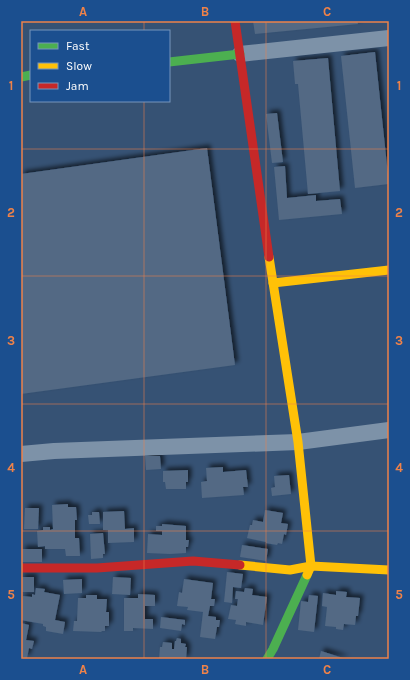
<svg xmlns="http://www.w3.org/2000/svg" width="410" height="680" viewBox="0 0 410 680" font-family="Karla,sans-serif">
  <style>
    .building { fill: #526984; filter: url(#shadow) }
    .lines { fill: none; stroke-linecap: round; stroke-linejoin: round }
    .street { stroke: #7d92a8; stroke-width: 16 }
    .fast { stroke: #4caf50; stroke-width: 9 }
    .slow { stroke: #ffc107; stroke-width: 9 }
    .jam { stroke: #c62828; stroke-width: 9 }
    .grid { fill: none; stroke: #ee8249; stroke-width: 1; stroke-opacity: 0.55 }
    .neatline { fill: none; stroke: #ee8249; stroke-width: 1.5 }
    .grid-label { font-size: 13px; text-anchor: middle; font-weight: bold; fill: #ee8249 }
  </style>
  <defs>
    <filter id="shadow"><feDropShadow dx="3.5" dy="-3.5" stdDeviation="2" flood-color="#0009"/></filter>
  </defs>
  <rect width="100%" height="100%" fill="#365274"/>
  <!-- building -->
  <g class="building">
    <path d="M253,21H357L358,24L255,34Z"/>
    <path d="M375,52L389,184L355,188L341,56Z"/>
    <path d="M328,58L340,191L308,194L298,84H295L293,61Z"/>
    <path d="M277,113L283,162L272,163L266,114Z"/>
    <path d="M207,148L235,365L21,394V174Z"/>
    <path d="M285,166L287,198L316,195V201L340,199L342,214L279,220L274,167Z"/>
    <path d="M145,456H160L161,469L146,470Z"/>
    <path d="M223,467V472L246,470L248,487H243L244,495L202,498L201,482L207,481L206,468Z"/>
    <path d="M188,470V482H186V489H166L165,482H163V471Z"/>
    <path d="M289,475L291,494L272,496L271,488L275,487L274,476Z"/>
    <path d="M68,504V507H76L77,520H75V538H79L80,556H66L65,549H45V546L38,547L37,531L43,530V527H50V530L53,529L52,505Z"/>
    <path d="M25,508H39L38,529H24Z"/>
    <path d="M265,510L283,513L281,523L288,524L286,535L284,534L282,544L278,543L277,545L266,543V542L247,538L250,525H252L253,520L263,522Z"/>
    <path d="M124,511L125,529L134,528V542L108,543V530H103V512Z"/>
    <path d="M92,512H99L100,524H89L88,515H92Z"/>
    <path d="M162,524L186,526V540H189L188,547H186V553L170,554L147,553L148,534L162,535V531H156V526H162Z"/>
    <path d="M103,533L105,554H103V558L91,559L90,534Z"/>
    <path d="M242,545L268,549L266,561L240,557Z"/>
    <rect x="22" y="549" width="20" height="13"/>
    <path d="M227,572L243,574L241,588L233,587L232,603L224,602Z"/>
    <rect x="21" y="577" width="13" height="15"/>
    <path d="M113,577L131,578L130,595L112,594Z"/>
    <path d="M82,579V593L64,594L63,580Z"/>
    <path d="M184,579L213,583L211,599H215L214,606H210L208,616L216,617V620H220L219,627H217L215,639L200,637L203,612L187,610L188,607L177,606L179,592L182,593Z"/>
    <path d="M36,588L45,589L44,592L60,595L55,620L65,622L63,634L46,631V627L43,626V624L21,620V606L23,596L32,597V594L35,595Z"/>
    <path d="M245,588L253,589L252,595L267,597L263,625L246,622V626L235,624L236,620L228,619L231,605L237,606L238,599H235L236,591L244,592Z"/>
    <path d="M336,591L347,592L346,597L360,598L358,616H356L355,625L344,624L343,630L336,629V627L325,626L327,607L322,606L323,593L336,595Z"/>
    <path d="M138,594L155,595V606H145V619H153V629L133,628V631H124V598H138Z"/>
    <path d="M86,595H97V599H107L106,612H109V626H105V631H102L101,632L73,631L74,621H77L78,598H86Z"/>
    <path d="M309,595L318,596L314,632L298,630L301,601L308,602Z"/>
    <path d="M161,617L185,620V625L182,624L181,631L160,628Z"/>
    <path d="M21,623L29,625L26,640L34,641L32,649L29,648L27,658L21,657Z"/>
    <path d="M177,638L181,639V643L186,644L185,647H187L186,659H159L160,647H162L163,642L172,643V649H174L175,641H176Z"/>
    <path d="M321,651L346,659H319Z"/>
  </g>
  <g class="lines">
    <!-- street -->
    <g class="street">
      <path d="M240,54L389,38"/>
      <path d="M21,454L54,451L298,442L389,430"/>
    </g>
    <!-- fast -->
    <g class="fast">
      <path d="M169,62L240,54"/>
      <path d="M21,77L31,75"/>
      <path d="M267,659L273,649L307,575"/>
    </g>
    <!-- slow -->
    <g class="slow">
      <path d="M269,257L298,442L311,566L307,575"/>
      <path d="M273,283L389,270"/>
      <path d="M240,565L290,570L311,566L389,570"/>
    </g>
    <!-- jam -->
    <g class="jam">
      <path d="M235,21L269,257"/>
      <path d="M21,568H97L193,561L240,565"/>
    </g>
  </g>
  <!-- grid -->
  <path class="grid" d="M144,21V31M266,21V659M144,101V659M21,149H389M21,276H389M21,404H389M21,531H389"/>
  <!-- border -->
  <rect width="410" height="680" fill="none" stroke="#1b4f8f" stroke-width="44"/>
  <!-- legend -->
  <rect x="30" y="30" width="140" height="72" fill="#1b4f8f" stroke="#7695bc"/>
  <rect x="38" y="43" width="20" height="6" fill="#4caf50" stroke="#7695bc"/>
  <text x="66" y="50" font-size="12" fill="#ffffff">Fast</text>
  <rect x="38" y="63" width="20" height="6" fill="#ffc107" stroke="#7695bc"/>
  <text x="66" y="70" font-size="12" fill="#ffffff">Slow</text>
  <rect x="38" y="83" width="20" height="6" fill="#c62828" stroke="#7695bc"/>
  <text x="66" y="90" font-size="12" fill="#ffffff">Jam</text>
  <rect x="22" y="22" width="366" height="636" class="neatline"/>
  <g class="grid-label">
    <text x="83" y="16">A</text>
    <text x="205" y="16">B</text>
    <text x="327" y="16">C</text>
    <text x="11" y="90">1</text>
    <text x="399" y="90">1</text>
    <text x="11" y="217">2</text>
    <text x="399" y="217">2</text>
    <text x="11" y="345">3</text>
    <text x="399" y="345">3</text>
    <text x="11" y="472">4</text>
    <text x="399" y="472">4</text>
    <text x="11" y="599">5</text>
    <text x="399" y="599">5</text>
    <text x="83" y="674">A</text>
    <text x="205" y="674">B</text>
    <text x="327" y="674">C</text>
  </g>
</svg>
